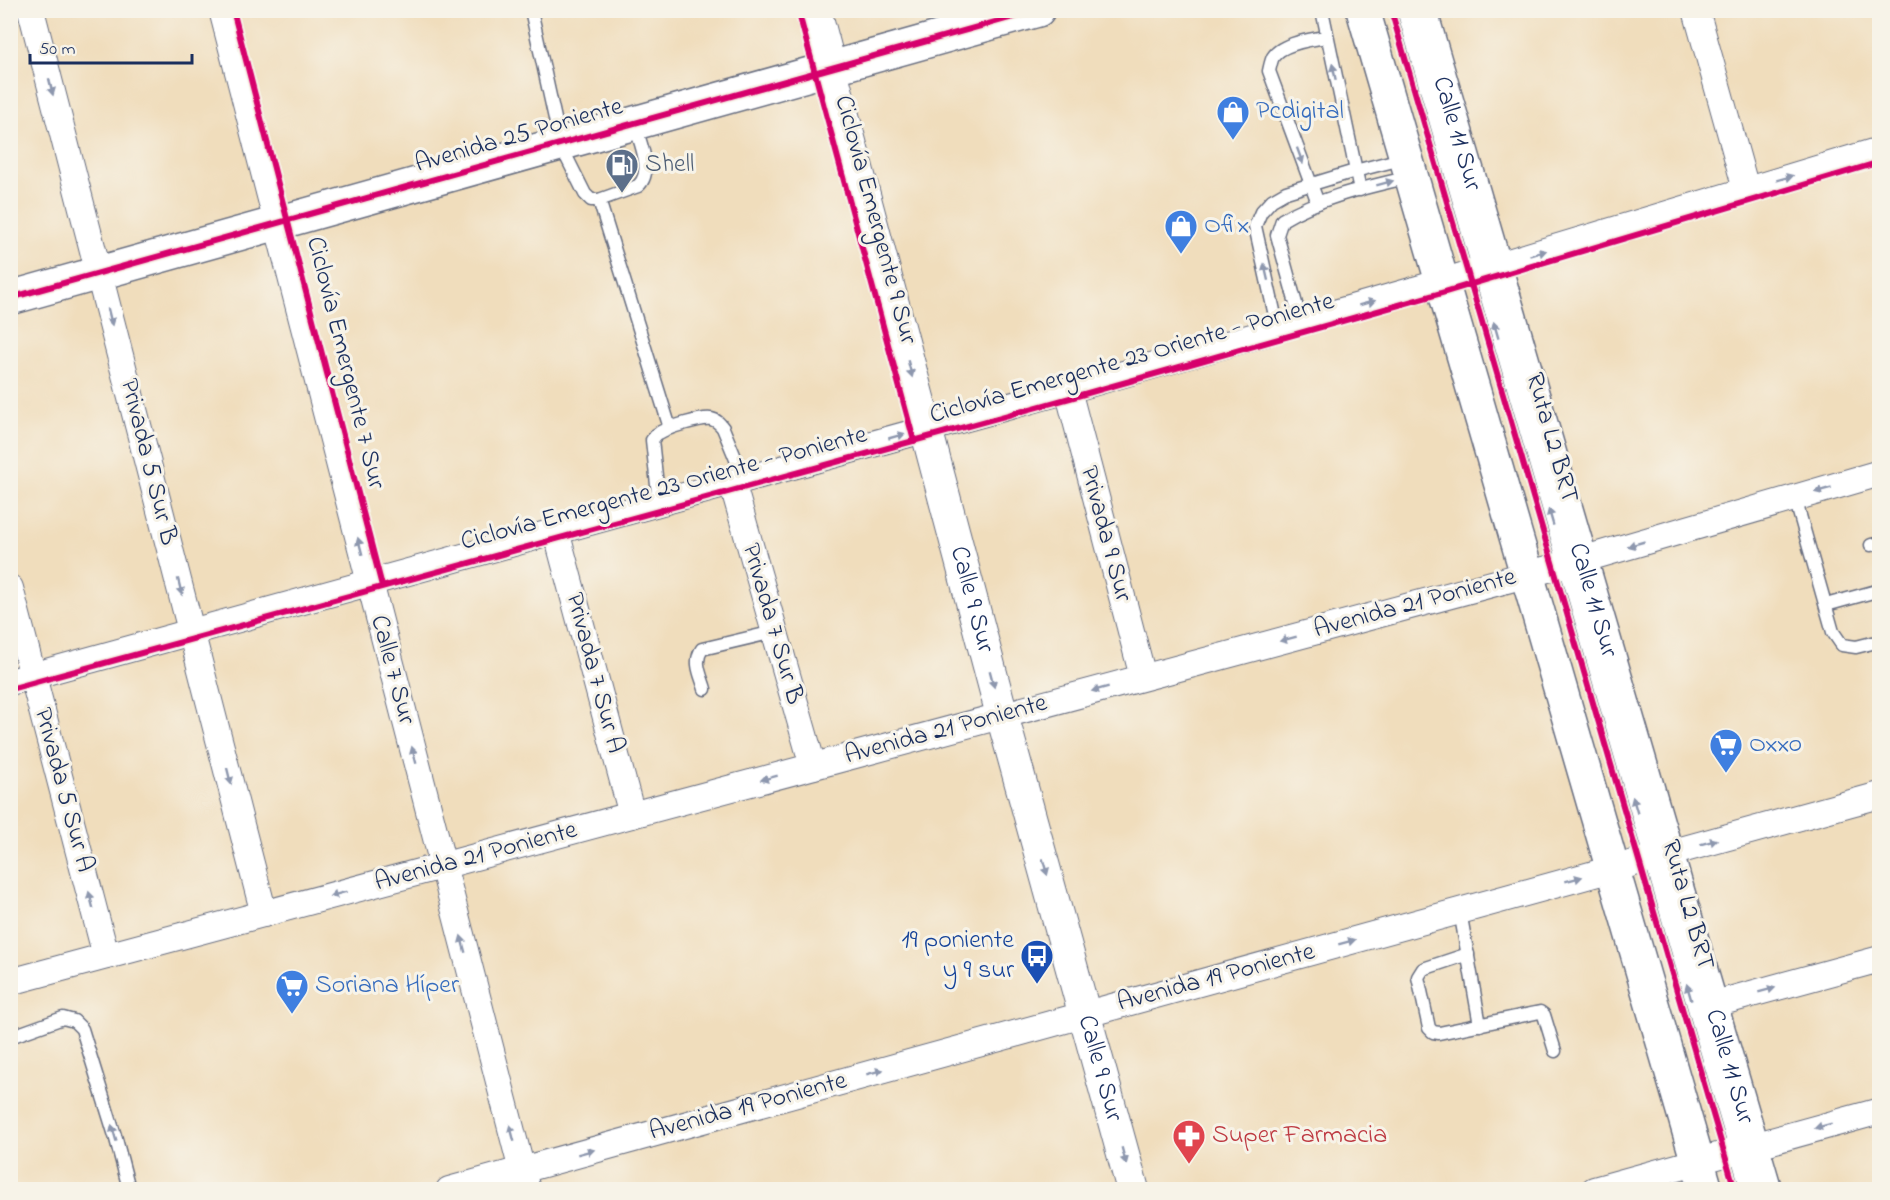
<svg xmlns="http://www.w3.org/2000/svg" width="1890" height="1200" viewBox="0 0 1890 1200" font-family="'Indie Flower',sans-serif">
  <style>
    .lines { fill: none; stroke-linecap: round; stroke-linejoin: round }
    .service-casing { stroke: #666c7f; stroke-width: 15 }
    .minor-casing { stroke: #666c7f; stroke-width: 28 }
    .tertiary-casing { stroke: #666c7f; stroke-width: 34 }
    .secondary-casing { stroke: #666c7f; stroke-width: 36 }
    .primary-casing { stroke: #666c7f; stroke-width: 36 }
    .service { stroke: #fff; stroke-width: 12 }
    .minor { stroke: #fff; stroke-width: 26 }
    .tertiary { stroke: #fff; stroke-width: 32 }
    .secondary { stroke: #fff; stroke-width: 33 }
    .primary { stroke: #fff; stroke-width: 33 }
    .cycleway-casing { stroke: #f7f3e8; stroke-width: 10 }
    .cycleway { stroke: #d6006c; stroke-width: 6 }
    .oneway { fill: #8d97ae }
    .labels { text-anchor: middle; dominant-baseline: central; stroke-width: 6; stroke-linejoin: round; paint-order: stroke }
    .shop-label { font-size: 26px; fill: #366cbe; stroke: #f7f3e8; text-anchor: start }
    .street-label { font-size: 26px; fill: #1b2f5e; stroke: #f7f3e8 }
    .service-label { font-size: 26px; fill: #4e5e75; stroke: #f7f3e8; text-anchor: start }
    .transit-label { font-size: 26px; fill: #164399; stroke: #f7f3e8; text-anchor: end }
    .health-label { font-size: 26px; fill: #be3a42; stroke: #f7f3e8; text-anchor: start }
  </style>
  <rect width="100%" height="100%" fill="#f7f3e8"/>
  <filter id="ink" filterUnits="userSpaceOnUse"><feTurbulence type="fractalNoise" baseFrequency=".0167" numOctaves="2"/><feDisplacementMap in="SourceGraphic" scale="12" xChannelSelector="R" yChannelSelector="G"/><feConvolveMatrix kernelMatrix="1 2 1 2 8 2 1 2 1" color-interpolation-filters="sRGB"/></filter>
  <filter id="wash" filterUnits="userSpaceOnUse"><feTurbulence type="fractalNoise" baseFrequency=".008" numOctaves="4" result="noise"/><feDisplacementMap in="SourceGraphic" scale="24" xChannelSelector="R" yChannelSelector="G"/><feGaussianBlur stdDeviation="1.35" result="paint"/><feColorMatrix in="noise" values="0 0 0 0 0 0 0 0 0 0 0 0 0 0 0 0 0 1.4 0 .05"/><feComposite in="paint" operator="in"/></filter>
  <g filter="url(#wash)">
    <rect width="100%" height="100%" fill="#f0ddbc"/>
  </g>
  <g filter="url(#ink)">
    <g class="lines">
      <!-- service casing -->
      <g class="service-casing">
        <g id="service">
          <path d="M531,10L561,146L585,194L591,200H599L638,186C654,172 640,143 635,125"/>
          <path d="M1322,10L1360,190"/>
          <path d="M1403,10L1747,1190"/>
          <path d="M599,200L670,428"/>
          <path d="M1318,203L1269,71C1270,67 1271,61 1273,57C1282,43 1312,39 1327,37"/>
          <path d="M1301,322L1277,235L1282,220C1320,197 1368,187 1410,177"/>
          <path d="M1278,329L1255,226L1261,212L1272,200L1286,192L1355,171L1405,158"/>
          <path d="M1795,498L1833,632L1842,645L1856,647L1880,641"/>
          <path d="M659,503L652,440C655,437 655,435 659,433C666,428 703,417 711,419C717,420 720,424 723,428L744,479"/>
          <path d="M1871,545L1880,543"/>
          <path d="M1826,605L1880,590"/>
          <path d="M705,689C701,675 693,662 702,649L774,632"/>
          <path d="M1460,911L1480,1025"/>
          <path d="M1468,954L1423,969L1418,977L1429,1028L1433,1032L1439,1033L1540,1012L1544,1015L1555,1051"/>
          <path d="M10,1037L63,1018L74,1021L82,1029L116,1139L127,1181V1190"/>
        </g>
      </g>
      <!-- minor casing -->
      <g class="minor-casing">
        <g id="minor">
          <path d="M31,10L264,914"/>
          <path d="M222,10L527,1190"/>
          <path d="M1696,10L1746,189"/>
          <path d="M1068,390L1143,677"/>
          <path d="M732,482L813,766"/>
          <path d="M556,531L632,815"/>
          <path d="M10,588L106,956"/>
          <path d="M10,682L1068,390L1442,282L1880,150"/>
          <path d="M10,982L1581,560L1880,473"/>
          <path d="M1711,1005L1880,959"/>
          <path d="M449,1190L1880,795"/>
          <path d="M1594,1190L1880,1111"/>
        </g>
      </g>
      <!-- tertiary casing -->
      <g class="tertiary-casing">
        <g id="tertiary">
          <path id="s1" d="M815,10L1002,715L1133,1190"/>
        </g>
      </g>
      <!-- secondary casing -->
      <g class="secondary-casing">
        <path id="secondary" d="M10,298L1038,10"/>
      </g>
      <!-- primary casing -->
      <g class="primary-casing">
        <g id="primary">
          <path d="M1363,10L1706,1190"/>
          <path id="s2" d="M1420,10L1765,1190"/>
        </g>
      </g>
      <!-- service -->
      <use href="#service" class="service"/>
      <!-- minor -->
      <use href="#minor" class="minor"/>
      <!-- tertiary -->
      <use href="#tertiary" class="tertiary"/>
      <!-- secondary -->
      <use href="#secondary" class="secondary"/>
      <!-- primary -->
      <use href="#primary" class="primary"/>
      <!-- cycleway casing -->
      <g class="cycleway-casing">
        <g id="cycleway">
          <path d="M233,10L382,586"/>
          <path d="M798,10L914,441"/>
          <path d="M1391,10L1735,1190"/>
          <path d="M10,298L1038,10"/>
          <path d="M10,689L1070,398L1445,292L1880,162"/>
        </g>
      </g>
      <!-- cycleway -->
      <use href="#cycleway" class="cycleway"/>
    </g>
    <!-- one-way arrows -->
    <defs><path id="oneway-solid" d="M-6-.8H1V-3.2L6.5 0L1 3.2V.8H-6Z" transform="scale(1.5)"/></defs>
    <g class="oneway">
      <use href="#oneway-solid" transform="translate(1334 72) rotate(-102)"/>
      <use href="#oneway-solid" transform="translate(51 87) rotate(76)"/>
      <use href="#oneway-solid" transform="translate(1300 156) rotate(70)"/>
      <use href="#oneway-solid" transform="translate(1785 178) rotate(-16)"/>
      <use href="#oneway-solid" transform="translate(1385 183) rotate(-15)"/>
      <use href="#oneway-solid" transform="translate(1538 253) rotate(-17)"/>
      <use href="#oneway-solid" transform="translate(1266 272) rotate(-103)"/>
      <use href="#oneway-solid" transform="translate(1367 303) rotate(-16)"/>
      <use href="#oneway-solid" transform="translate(110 317) rotate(76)"/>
      <use href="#oneway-solid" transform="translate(1496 330) rotate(-106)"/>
      <use href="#oneway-solid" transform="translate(910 369) rotate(75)"/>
      <use href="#oneway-solid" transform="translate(897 436) rotate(-16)"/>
      <use href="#oneway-solid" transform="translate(1823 490) rotate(164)"/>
      <use href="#oneway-solid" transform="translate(1551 517) rotate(-106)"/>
      <use href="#oneway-solid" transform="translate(1636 544) rotate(164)"/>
      <use href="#oneway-solid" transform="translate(360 546) rotate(-105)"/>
      <use href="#oneway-solid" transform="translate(180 587) rotate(76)"/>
      <use href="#oneway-solid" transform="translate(1288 639) rotate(165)"/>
      <use href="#oneway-solid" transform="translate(992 679) rotate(75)"/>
      <use href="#oneway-solid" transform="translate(1100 689) rotate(165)"/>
      <use href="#oneway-solid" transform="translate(414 755) rotate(-105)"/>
      <use href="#oneway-solid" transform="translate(229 776) rotate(76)"/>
      <use href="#oneway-solid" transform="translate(769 778) rotate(165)"/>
      <use href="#oneway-solid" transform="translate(1635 805) rotate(-106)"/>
      <use href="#oneway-solid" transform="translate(1709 842) rotate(-15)"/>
      <use href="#oneway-solid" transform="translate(1045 867) rotate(74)"/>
      <use href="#oneway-solid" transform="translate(1574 879) rotate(-15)"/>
      <use href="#oneway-solid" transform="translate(338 894) rotate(165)"/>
      <use href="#oneway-solid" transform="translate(91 900) rotate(-105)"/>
      <use href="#oneway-solid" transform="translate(1347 942) rotate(-15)"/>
      <use href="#oneway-solid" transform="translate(463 944) rotate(-105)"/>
      <use href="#oneway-solid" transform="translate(1767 990) rotate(-15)"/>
      <use href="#oneway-solid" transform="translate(1689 992) rotate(-106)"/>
      <use href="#oneway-solid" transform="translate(875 1072) rotate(-15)"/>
      <use href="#oneway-solid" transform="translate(1823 1126) rotate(165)"/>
      <use href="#oneway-solid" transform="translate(114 1133) rotate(-106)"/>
      <use href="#oneway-solid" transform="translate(512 1133) rotate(-105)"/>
      <use href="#oneway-solid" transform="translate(586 1152) rotate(-15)"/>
      <use href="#oneway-solid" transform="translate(1124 1156) rotate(75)"/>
    </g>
  </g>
  <!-- icons -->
  <defs>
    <g id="shop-pin" transform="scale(1.725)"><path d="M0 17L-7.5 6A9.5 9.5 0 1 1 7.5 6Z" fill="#3f7fe0" stroke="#f7f3e8"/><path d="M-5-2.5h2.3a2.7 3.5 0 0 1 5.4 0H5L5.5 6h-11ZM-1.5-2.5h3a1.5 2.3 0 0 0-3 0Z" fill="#fff"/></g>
    <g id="fuel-pin" transform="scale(1.725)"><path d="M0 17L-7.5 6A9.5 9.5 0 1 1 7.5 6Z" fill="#5c6f8a" stroke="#f7f3e8"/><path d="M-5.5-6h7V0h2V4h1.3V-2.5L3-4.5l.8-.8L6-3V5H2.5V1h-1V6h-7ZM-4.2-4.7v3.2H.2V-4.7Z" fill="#fff"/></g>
    <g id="supermarket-pin" transform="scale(1.725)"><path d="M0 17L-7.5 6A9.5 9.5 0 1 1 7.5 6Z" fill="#3f7fe0" stroke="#f7f3e8"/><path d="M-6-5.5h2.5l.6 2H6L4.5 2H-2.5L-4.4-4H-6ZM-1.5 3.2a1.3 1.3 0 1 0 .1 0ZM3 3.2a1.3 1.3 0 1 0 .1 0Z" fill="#fff"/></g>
    <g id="bus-pin" transform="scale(1.725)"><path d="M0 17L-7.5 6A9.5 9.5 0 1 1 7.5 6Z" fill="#1a4fb4" stroke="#f7f3e8"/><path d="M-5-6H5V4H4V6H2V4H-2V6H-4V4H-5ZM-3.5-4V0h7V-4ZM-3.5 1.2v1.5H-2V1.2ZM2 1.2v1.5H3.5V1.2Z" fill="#fff"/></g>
    <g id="pharmacy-pin" transform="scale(1.725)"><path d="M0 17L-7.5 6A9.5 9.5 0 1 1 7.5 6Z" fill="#e0444e" stroke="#f7f3e8"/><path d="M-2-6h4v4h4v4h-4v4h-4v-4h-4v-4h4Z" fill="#fff"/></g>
  </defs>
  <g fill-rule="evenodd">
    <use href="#shop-pin" x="1233" y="112"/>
    <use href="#fuel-pin" x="622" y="165"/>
    <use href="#shop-pin" x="1181" y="226"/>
    <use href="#supermarket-pin" x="1726" y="745"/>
    <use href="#bus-pin" x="1037" y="956"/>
    <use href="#supermarket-pin" x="292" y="986"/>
    <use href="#pharmacy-pin" x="1189" y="1136"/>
  </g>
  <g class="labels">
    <!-- shop labels -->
    <g class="shop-label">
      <text x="1256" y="112">Pcdigital</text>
      <text x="1204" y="226">Ofix</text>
      <text x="1749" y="745">Oxxo</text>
      <text x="315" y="986">Soriana Híper</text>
    </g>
    <!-- street labels -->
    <g class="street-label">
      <text stroke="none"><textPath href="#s2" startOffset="129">Calle 11 Sur</textPath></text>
      <text transform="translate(519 136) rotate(-16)">Avenida 25 Poniente</text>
      <text transform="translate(875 220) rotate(75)">Ciclovía Emergente 9 Sur</text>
      <text transform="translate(1132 359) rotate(-16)">Ciclovía Emergente 23 Oriente - Poniente</text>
      <text transform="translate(345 363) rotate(76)">Ciclovía Emergente 7 Sur</text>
      <text transform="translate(1551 438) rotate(74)">Ruta L2 BRT</text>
      <text transform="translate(148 462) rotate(76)">Privada 5 Sur B</text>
      <text transform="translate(664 489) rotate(-15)">Ciclovía Emergente 23 Oriente - Poniente</text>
      <text transform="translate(1105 534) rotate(75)">Privada 9 Sur</text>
      <text stroke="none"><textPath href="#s2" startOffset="615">Calle 11 Sur</textPath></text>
      <text stroke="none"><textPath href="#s1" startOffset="610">Calle 9 Sur</textPath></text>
      <text transform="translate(1415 604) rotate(-15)">Avenida 21 Poniente</text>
      <text transform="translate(772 624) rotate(74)">Privada 7 Sur B</text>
      <text transform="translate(392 670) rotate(75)">Calle 7 Sur</text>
      <text transform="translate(594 673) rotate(75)">Privada 7 Sur A</text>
      <text transform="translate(946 730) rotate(-15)">Avenida 21 Poniente</text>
      <text transform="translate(63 790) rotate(75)">Privada 5 Sur A</text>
      <text transform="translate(476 857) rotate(-15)">Avenida 21 Poniente</text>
      <text transform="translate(1687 905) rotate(74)">Ruta L2 BRT</text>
      <text transform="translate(1216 978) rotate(-15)">Avenida 19 Poniente</text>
      <text stroke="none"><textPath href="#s2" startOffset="1101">Calle 11 Sur</textPath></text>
      <text stroke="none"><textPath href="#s1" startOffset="1096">Calle 9 Sur</textPath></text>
      <text transform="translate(748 1107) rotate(-15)">Avenida 19 Poniente</text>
    </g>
    <!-- service labels -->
    <g class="service-label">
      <text x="645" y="165">Shell</text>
    </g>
    <!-- transit labels -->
    <g class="transit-label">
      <text x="1014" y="941">19 poniente<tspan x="1014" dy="30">y 9 sur</tspan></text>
    </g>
    <!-- health labels -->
    <g class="health-label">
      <text x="1212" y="1136">Super Farmacia</text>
    </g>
  </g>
  <!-- margin -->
  <rect width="1890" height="1200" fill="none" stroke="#f7f3e8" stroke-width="36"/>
  <!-- scale -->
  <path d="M30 54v9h162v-9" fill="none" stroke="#1b2f5e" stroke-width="3"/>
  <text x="39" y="54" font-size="18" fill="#1b2f5e" stroke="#f7f3e8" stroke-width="4.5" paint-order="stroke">50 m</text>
</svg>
